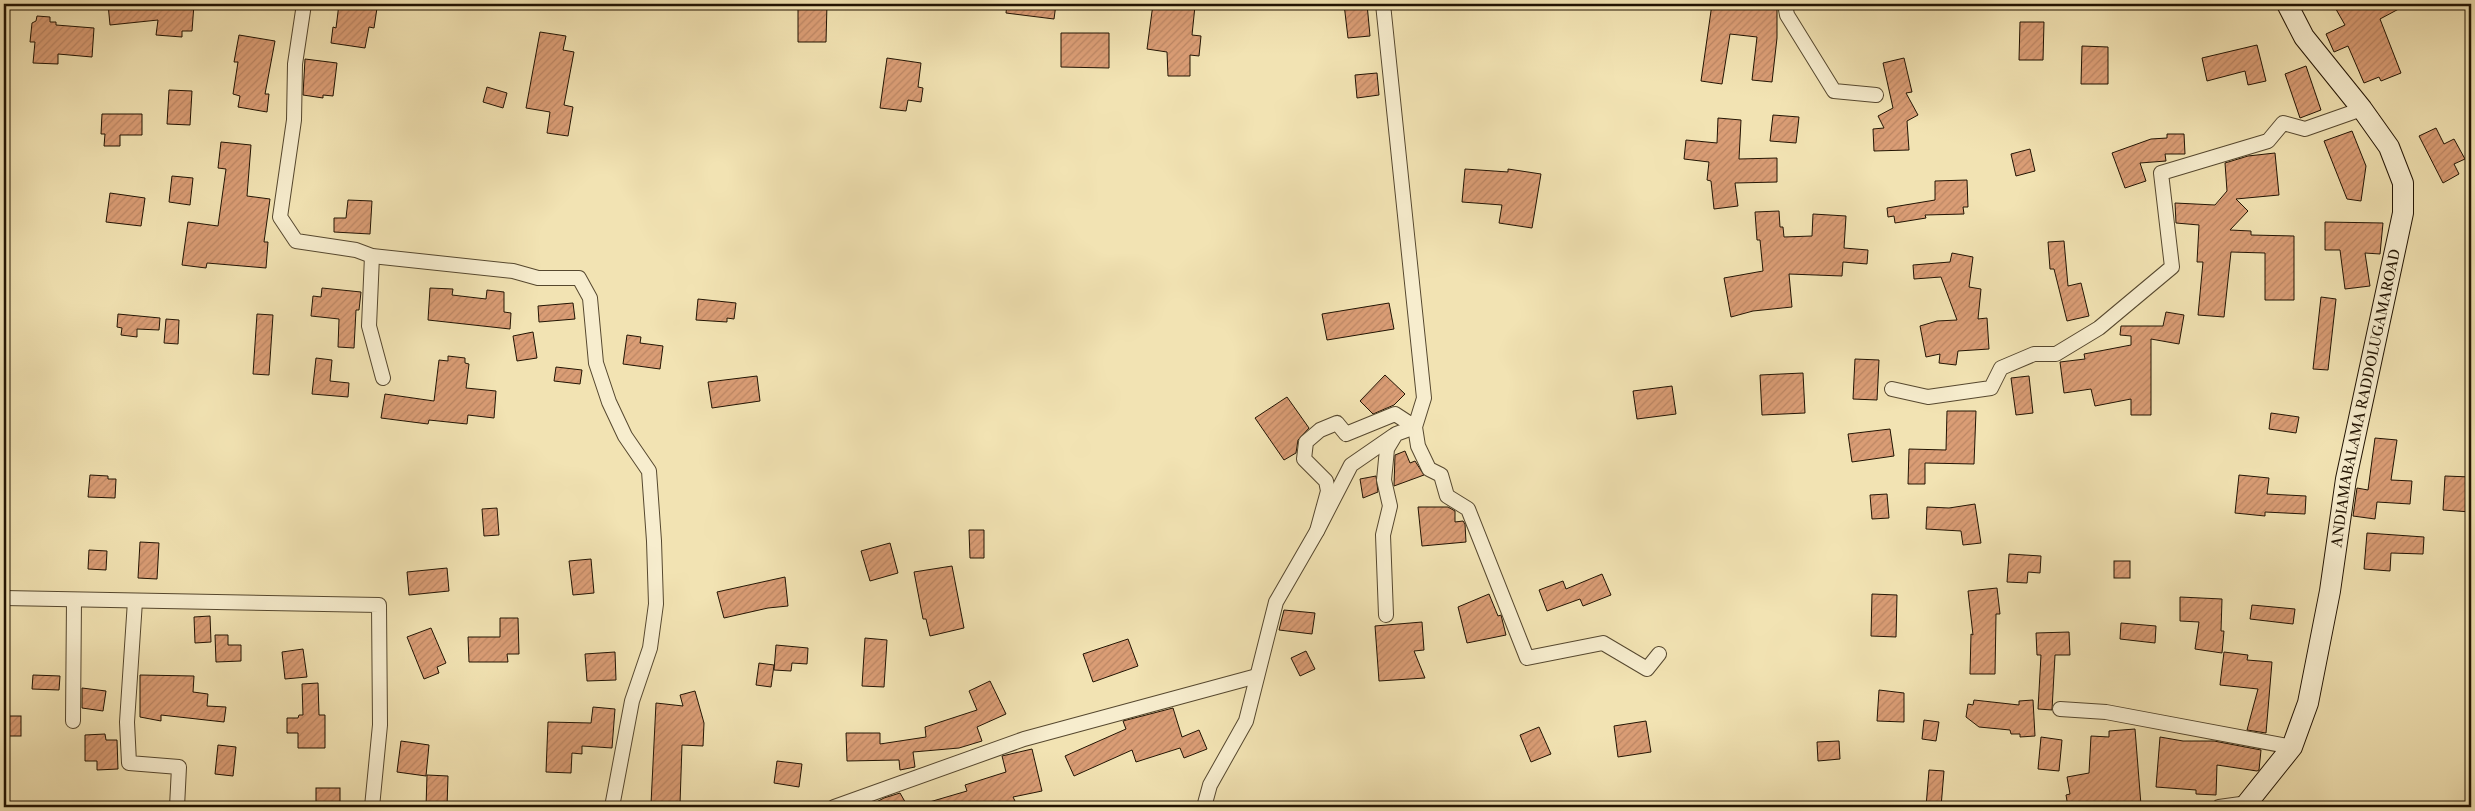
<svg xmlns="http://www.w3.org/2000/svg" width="2475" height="811" viewBox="0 0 2475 811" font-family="'Libre Caslon Text',serif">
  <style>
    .building { fill: url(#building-hatch); stroke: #221403 }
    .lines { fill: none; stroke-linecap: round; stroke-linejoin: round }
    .street-casing { stroke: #56482f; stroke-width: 16 }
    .secondary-casing { stroke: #221403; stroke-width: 22 }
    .street { stroke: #f7edce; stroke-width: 14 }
    .secondary { stroke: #f7edce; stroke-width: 20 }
    .labels { text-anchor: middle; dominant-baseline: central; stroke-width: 4.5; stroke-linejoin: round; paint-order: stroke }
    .street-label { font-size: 14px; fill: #221403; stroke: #f7edce }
  </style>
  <defs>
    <pattern id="building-hatch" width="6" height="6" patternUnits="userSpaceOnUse" patternTransform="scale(1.25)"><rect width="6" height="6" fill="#da9d75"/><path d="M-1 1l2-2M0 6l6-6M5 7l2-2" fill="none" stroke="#bb8664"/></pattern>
  </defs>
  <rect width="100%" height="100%" fill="#f2e3b3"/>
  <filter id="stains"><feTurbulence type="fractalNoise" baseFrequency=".004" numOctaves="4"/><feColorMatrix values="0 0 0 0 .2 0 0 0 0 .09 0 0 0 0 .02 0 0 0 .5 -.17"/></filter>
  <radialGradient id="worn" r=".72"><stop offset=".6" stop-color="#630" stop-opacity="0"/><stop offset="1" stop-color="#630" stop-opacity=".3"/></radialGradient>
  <!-- building -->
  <g class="building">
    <path d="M108,4H194L192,31H182V37L156,35L158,20L110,25Z"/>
    <path d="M339,4H371L370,7L377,8L374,28L369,27L365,48L331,43L333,27L336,28Z"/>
    <path d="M798,4H827L826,42H798Z"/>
    <path d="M1007,4H1056L1054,19L1006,13Z"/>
    <path d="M1153,4L1195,6L1192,35L1201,36L1199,56L1190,55V76H1168L1167,52L1147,49Z"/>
    <path d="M1344,4H1367L1370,36L1348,38Z"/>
    <path d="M1712,4H1745V7L1777,9V38L1772,82L1752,80L1757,37L1730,34L1722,84L1701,81Z"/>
    <path d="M2333,4H2408L2380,19L2401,73L2381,81L2379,77L2364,83L2348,46L2334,52L2326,34L2345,25Z"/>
    <path d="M37,16L50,17V22H56V25L94,28L92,57L58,54V64L33,63L35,42H30L32,23L36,21Z"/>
    <path d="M2020,22H2044L2043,60H2019Z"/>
    <path d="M540,32L566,36L563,50L574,52L564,105L573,107L568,136L547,133L550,112L526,108Z"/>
    <path d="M1061,33H1109V68L1061,67Z"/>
    <path d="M239,35L275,41L265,94H269L267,112L238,107L240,96L233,94L238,62H234Z"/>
    <path d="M2257,45L2266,81L2248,85L2245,71L2207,81L2202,58Z"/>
    <path d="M2082,46L2108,47V84H2081Z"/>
    <path d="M887,58L921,63L918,87L923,88L921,102L908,100L906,111L880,108Z"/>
    <path d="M1904,58L1912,92L1906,93L1918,115L1907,121L1909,150L1874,151L1873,129L1884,128L1878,116L1893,108L1883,63Z"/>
    <path d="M305,59L337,63L333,96L323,95V98L303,95Z"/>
    <path d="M2306,66L2321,110L2300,118L2285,74Z"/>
    <path d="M1377,73L1379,95L1357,98L1355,75Z"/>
    <path d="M487,87L507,93L503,108L483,102Z"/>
    <path d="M169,90L192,91L190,125L167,124Z"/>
    <path d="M102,114H142V135H120V146H104L105,134H101Z"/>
    <path d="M1773,115L1799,117L1796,143L1770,141Z"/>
    <path d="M1718,118L1741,120L1739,159L1777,158V182L1735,183L1738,206L1714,209L1711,181L1707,180L1709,162L1684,159L1686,140L1717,143Z"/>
    <path d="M2436,128L2444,144L2454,139L2465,159L2454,164L2459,174L2443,183L2419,136Z"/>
    <path d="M2352,131L2366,166L2361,201L2347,199L2324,141Z"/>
    <path d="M2167,134H2184L2185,154H2165L2166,161L2140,163L2146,181L2125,188L2112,153L2151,139L2167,138Z"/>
    <path d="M221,142L251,145L247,196L270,199L264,242H268L266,268L207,263L206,268L182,265L188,222L218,226L226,169L218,168Z"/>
    <path d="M2030,149L2035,171L2016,176L2011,154Z"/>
    <path d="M2275,153L2279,195L2236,199L2248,211L2230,230L2251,231V235L2294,236V300H2265V253L2231,252L2224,317L2198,315L2203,262H2197L2199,225L2176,223L2175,203L2215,205L2227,191L2225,163L2248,156Z"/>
    <path d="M1465,169L1508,172V169L1541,174L1532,228L1499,223L1502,205L1462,202Z"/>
    <path d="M172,176L193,178L190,205L169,202Z"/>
    <path d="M1967,180L1968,207H1963L1964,214L1925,215L1926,218L1895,223L1894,216L1888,217L1887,208L1935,200V181Z"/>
    <path d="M110,193L145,198L141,226L106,222Z"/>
    <path d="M348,200L372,201L370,234L334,232V218H346Z"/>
    <path d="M1779,211L1780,227H1783L1784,237L1812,236L1813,214L1846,216L1844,248L1868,250L1867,264L1843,262L1842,276L1789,274L1792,307L1753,311L1731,317L1724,278L1763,271L1760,240H1757L1755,212Z"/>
    <path d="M2325,222L2383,223L2380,254L2365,253L2370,286L2345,289L2340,250H2325Z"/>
    <path d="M2064,241L2068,286L2081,283L2089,316L2067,321L2054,269H2050L2048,242Z"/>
    <path d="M1952,253L1973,257L1969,287L1981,289L1978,319L1987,318L1989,349L1958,351L1956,365L1939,363L1940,354L1926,357L1920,326L1937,321L1957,320L1941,277L1914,279L1913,265L1950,262Z"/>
    <path d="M322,288L361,292L359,310H356L354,348L338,347L339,319L311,316L313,296L321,297Z"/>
    <path d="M430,288L453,289L452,295L486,299L487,290L504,292V312L511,313L510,329L428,320Z"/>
    <path d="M2321,297L2336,299L2328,370L2313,369Z"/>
    <path d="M698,299L736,303L734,319L727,318V322L696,320Z"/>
    <path d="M573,303L575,319L539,322L538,306Z"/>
    <path d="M1389,303L1394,329L1327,340L1322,314Z"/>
    <path d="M2166,312L2184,315L2179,344L2151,339V415H2131V399L2095,406L2091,389L2064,393L2060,362L2085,359L2084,354L2131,345V336L2120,335L2121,326H2163Z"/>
    <path d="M118,314L160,318L159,330L137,329V337L121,335L122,328L117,327Z"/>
    <path d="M257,314L273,315L269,375L253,374Z"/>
    <path d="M166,319L179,320L178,344L164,343Z"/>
    <path d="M533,332L537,358L517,361L513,336Z"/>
    <path d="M627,335L641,337L640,343L663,346L660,369L623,364Z"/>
    <path d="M448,356L465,358V363L469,364L466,388L496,391L494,418L468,415L467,424L429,420L428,424L381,418L385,394L434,401L439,360L448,361Z"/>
    <path d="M316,358L332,360L330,381L349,383L348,397L312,394Z"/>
    <path d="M1855,359L1879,360L1877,400L1853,399Z"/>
    <path d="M556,367L582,370L580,384L554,381Z"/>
    <path d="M1803,373L1805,413L1762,415L1760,375Z"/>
    <path d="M1385,375L1405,394L1394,405L1373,414L1360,401Z"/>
    <path d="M757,376L760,401L712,408L708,382Z"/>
    <path d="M2029,376L2033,413L2016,415L2011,378Z"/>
    <path d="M1672,386L1676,414L1637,419L1633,391Z"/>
    <path d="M1287,397L1309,428L1298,440L1296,453L1284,460L1255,418Z"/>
    <path d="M1947,411H1976L1974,464L1925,463V484H1908L1909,449L1946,450Z"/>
    <path d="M2271,413L2299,417L2296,433L2269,429Z"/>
    <path d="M1890,429L1894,456L1852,462L1848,434Z"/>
    <path d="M2375,438L2397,440L2391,480L2412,481L2410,504L2377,502L2375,519L2353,516L2357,488L2368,490Z"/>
    <path d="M1405,451L1410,463L1415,461L1424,475L1394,486L1395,455Z"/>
    <path d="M90,475L108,476V479H116L115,498L88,497Z"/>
    <path d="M2239,475L2269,478L2267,494L2306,496L2305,514L2265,512V516L2235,513Z"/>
    <path d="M1376,476L1378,492L1363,498L1360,479Z"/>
    <path d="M2445,476L2471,477V512L2443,510Z"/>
    <path d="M1887,494L1889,518L1872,519L1870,495Z"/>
    <path d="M1975,504L1981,543L1963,545L1961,531L1926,529L1927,507L1949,508Z"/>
    <path d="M1418,507H1448L1455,511V522L1463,521L1465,524L1466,542L1422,546Z"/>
    <path d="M497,508L499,535L484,536L482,509Z"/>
    <path d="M969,530H984V558H970Z"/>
    <path d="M2367,533L2424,537L2423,554L2391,553L2390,571L2364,569Z"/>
    <path d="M140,542L159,543L157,579L138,578Z"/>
    <path d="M890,543L898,573L870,581L861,551Z"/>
    <path d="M89,550L107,551L106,570L88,569Z"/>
    <path d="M2009,554L2041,556L2040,573L2028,572L2027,583L2007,582Z"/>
    <path d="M591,559L594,593L573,595L569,561Z"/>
    <rect x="2114" y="561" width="16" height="17"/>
    <path d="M952,566L964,628L930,636L926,619H923L914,572Z"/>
    <path d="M447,568L449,591L409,595L407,572Z"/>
    <path d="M1602,574L1611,595L1583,606L1580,599L1547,611L1539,590L1563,581L1566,589Z"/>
    <path d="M785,577L788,606L768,608L724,618L717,592Z"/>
    <path d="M1997,588L2000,614H1996L1995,674H1970L1971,634L1973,635L1968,591Z"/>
    <path d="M1489,594L1498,616L1501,615L1506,635L1467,643L1458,607Z"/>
    <path d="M1872,594L1897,595L1896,637L1871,636Z"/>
    <path d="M2180,597L2222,599L2221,631H2224L2222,653L2195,649L2199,622L2180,621Z"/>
    <path d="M2252,605L2295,609L2293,624L2250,619Z"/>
    <path d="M1284,610L1315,613L1312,634L1279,630Z"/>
    <path d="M210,616L211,642L195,643L194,617Z"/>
    <path d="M500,618H518L519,654H507L508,662H469L468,637H500Z"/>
    <path d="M1422,622L1424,650L1414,651L1425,678L1379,681L1375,626Z"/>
    <path d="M2121,623L2156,626L2155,643L2120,639Z"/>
    <path d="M431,628L446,663L437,667L439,673L424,679L407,637Z"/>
    <path d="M2069,632L2070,655H2055L2052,710L2038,709L2041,655H2037L2036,633Z"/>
    <path d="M215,635H228V645H241V661L216,662Z"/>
    <path d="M865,638L887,640L884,687L862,686Z"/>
    <path d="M1128,639L1138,666L1093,682L1083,654Z"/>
    <path d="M776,645L808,648L807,664L792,663L791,671L774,670Z"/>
    <path d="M303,649L307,677L285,679L282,652Z"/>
    <path d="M1306,651L1315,669L1300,676L1291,658Z"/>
    <path d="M615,652L616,680L587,681L585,654Z"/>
    <path d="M2224,652L2248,655L2247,660L2272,662L2266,733L2247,730L2258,689L2220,685Z"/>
    <path d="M759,663L774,665L771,687L756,685Z"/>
    <path d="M33,675L60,676L59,690L32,689Z"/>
    <path d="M140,675L194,676L193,692L208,694L207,706L226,707L224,722L161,715V721L140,717Z"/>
    <path d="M990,681L1006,714L977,727L982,741L959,748L913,752L915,767L900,770L899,760L847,761L846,733H880V744L926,737L925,727L977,710L969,691Z"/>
    <path d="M318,683L319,715H325V748H298V733H287V718H298L299,715H303L302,684Z"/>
    <path d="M82,688L106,691L103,711L82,708Z"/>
    <path d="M1879,690L1904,693V722L1877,721Z"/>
    <path d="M695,691L704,723L703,746L682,745L680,804H651L656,703L683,706L680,695Z"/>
    <path d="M1974,700L2019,705V701L2033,700L2035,736L2020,737V734H2011L2010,730L1979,727L1966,717L1968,704L1973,705Z"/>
    <path d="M593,707L615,709L612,748L582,746V754L572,753L571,773L546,772L548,722L591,723Z"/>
    <path d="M1173,708L1182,737L1199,730L1207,749L1184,758L1180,748L1136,762L1132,750L1074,776L1065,756L1126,729L1123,721Z"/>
    <rect x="4" y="716" width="17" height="20"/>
    <path d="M1924,720L1939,722L1936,741L1922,739Z"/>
    <path d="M1646,721L1651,752L1618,757L1614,726Z"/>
    <path d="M1539,727L1551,754L1531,762L1520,735Z"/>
    <path d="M2135,729L2141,805L2068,807L2066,795L2070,794L2067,777L2089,773L2091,736L2109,737V731Z"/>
    <path d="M105,734L106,740H117L118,769L97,770V761H85V735Z"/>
    <path d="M2041,737L2062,740L2059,771L2038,769Z"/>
    <path d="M2160,737L2183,741H2214L2261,750L2259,770L2257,771L2217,765L2216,795L2196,794V790L2156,787Z"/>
    <path d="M401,741L429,745L426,776L397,772Z"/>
    <path d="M1839,741L1840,759L1818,761L1817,742Z"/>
    <path d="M218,745L236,747L233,776L215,774Z"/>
    <path d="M1032,749L1042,791L1013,797L1018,807H926V803L967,791L965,785L1006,772L1002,756Z"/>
    <path d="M777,761L802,764L799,787L774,783Z"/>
    <path d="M1929,770L1944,771L1941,807H1926Z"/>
    <path d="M427,775L448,776L447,807H426Z"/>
    <rect x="316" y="788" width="24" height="19"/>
    <path d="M900,793L908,807H867L884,798Z"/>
  </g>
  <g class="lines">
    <!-- street casing -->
    <g class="street-casing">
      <g id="street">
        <path d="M304,4L295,64L294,120L280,217L296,241L356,250L372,256L513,271L538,278H579L590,298L596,363L609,402L625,436L649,471L654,541L656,604L650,648L632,701L612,807"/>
        <path d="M1383,4L1424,398L1415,427L1418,446L1429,469L1441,475L1447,496L1468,509L1527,658L1603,643L1647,669L1659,654"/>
        <path d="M1785,4L1787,15L1834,91L1876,95"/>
        <path d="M372,256L369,326L383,378"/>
        <path d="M1892,389L1928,397L1991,388L2001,368L2034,354H2056L2099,328L2172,267L2161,173L2268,141L2283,123L2305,129L2362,109"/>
        <path d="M1317,531L1328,491L1326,481L1304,459L1306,442L1320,430L1337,423L1346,434L1395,414L1415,427L1396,434L1387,449L1384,480L1390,506L1383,535L1386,615"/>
        <path d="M4,598L379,605L380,725L372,807"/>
        <path d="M135,601L127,722L129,763L179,767L177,807"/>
        <path d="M2060,709L2106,712L2292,747"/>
        <path d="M73,721L74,600"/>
        <path d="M834,807L1024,739L1257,676"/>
        <path d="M1204,807L1210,785L1246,721L1276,602L1317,531L1351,465L1393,436"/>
        <path d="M2219,807L2248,803"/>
      </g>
    </g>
    <!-- secondary casing -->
    <g class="secondary-casing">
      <g id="secondary">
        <path id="s1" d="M2244,807L2292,747L2308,703L2330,591L2346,479L2403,213V183L2389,147L2362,109L2304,37L2287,4"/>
      </g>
    </g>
    <!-- street -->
    <use href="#street" class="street"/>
    <!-- secondary -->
    <use href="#secondary" class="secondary"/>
  </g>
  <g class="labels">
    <!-- street labels -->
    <g class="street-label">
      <text stroke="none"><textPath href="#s1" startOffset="434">ANDIAMABALAMA RADDOLUGAMAROAD</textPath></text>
    </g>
  </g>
  <!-- margin -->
  <rect width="2475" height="811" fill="none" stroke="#f2e3b3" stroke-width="20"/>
  <rect x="5" y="5" width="2465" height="801" fill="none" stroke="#221403" stroke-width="2.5"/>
  <rect x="10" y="10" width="2455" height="791" fill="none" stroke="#221403"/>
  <rect width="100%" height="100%" filter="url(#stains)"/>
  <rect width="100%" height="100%" fill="url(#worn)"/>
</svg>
